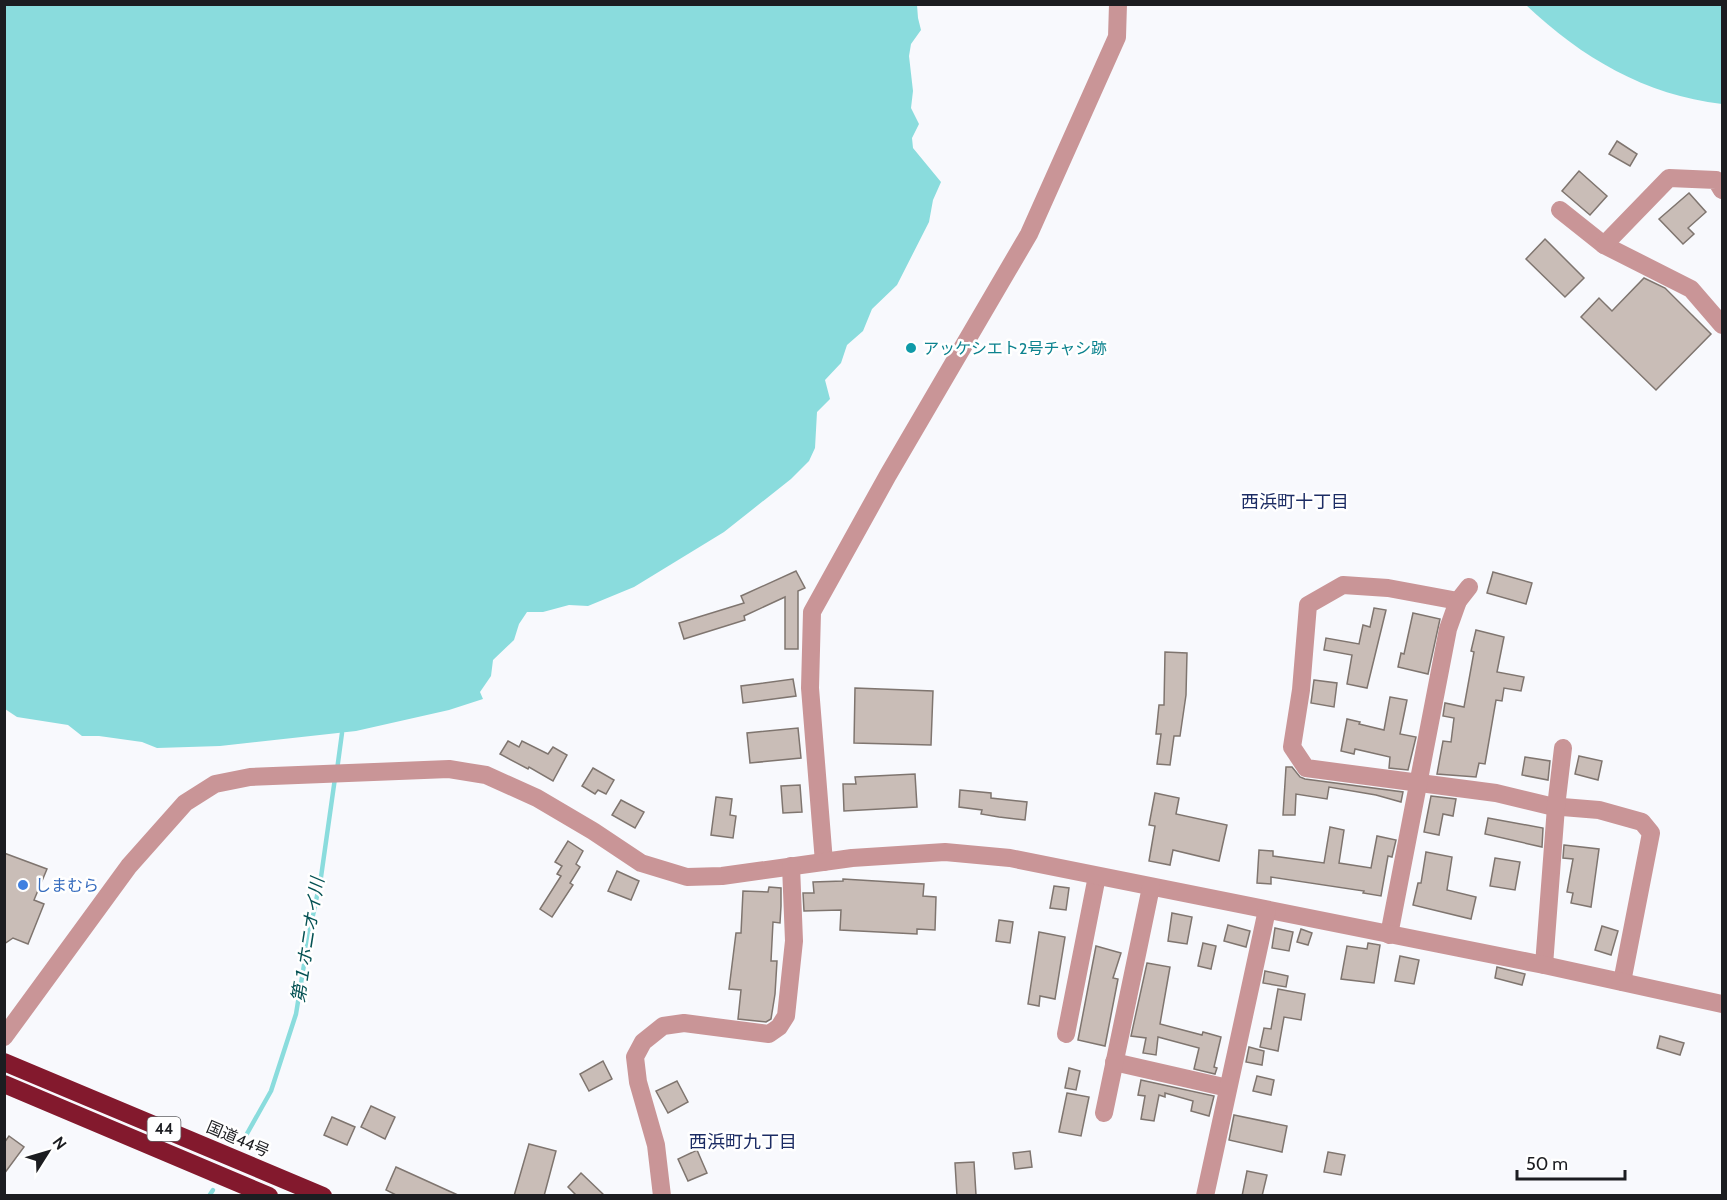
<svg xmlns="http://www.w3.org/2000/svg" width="1727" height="1200" viewBox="0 0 1727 1200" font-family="Cabin,'Noto Sans JP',sans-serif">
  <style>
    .water { fill: #8adcdd }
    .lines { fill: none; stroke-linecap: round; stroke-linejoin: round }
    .stream { stroke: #8adcdd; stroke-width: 4.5 }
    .building { fill: #c9bdb7; stroke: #7f756f; stroke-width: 1.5 }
    .minor { stroke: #c99597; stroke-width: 18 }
    .highway { stroke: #83192d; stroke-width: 18 }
    .culture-dot { fill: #0f9aa8; stroke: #fff; stroke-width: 2 }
    .shop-dot { fill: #3f7fe0; stroke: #fff; stroke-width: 2 }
    .labels { text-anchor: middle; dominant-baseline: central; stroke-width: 5; stroke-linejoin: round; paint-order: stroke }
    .shield { fill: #fff; stroke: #606164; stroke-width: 1.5 }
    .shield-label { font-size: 15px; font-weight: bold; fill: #1c1d21 }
    .culture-label { font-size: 16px; fill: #0d838f; stroke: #fff; text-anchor: start }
    .shop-label { font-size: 16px; fill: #366cbe; stroke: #fff; text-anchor: start }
    .street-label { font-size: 16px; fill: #1c1d21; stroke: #fff }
    .neighbourhood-label { font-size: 18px; fill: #1c2c64; stroke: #fff }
    .water-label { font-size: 18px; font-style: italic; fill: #045153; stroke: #fff }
  </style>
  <rect width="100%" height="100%" fill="#f8f9fd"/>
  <!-- water -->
  <g class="water">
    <path d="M4,5H917L918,18L921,30L911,44L909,56L913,91L911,108L919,124L912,138L913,148L941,182L933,200L929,222L897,285L872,309L863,331L847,345L841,363L825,380L830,399L817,412L815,448L809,461L791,479L724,532L634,587L588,606L569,605L543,612H527L519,624L514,640L493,660L491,676L480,692L483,699L449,710L356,731L220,746L157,748L142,742L99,736H82L68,725L17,717L5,709Z"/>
    <path d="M1526,5H1722V104C1645,95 1582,58 1526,5Z"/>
  </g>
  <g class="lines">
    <!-- stream -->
    <g class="stream">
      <path d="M337,770L342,733"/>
      <path d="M244,1139L271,1091L296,1014L309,934L321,877L335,778"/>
      <path d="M209,1196L213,1190"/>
    </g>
  </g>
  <!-- building -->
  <g class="building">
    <path d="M1617,141L1637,154L1630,166L1609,154Z"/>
    <path d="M1579,171L1607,196L1590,215L1562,191Z"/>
    <path d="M1689,193L1706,212L1688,228L1694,234L1683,244L1659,219Z"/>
    <path d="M1545,239L1584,278L1565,297L1526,259Z"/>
    <path d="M1644,278L1665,288L1711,334L1656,390L1581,317L1599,298L1612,311Z"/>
    <path d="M796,571L805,588L798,591V649H785V597L744,616L745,620L684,639L679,623L744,603L741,596Z"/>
    <path d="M1493,572L1532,583L1526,604L1487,593Z"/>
    <path d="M1374,608L1386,610L1367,688L1347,684L1352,655L1324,650L1326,638L1359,644L1363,625L1370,627Z"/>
    <path d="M1413,613L1440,619L1428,674L1398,667L1401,653L1404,654Z"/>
    <path d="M1476,630L1504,637L1497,672L1524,677L1521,691L1504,688L1502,701L1496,700L1485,764L1479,763L1476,777L1437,774L1443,741L1451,742L1454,718L1443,716L1445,703L1464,707L1474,652L1471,651Z"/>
    <path d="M1165,652L1187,653L1186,695L1180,736H1174L1170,765L1157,764L1161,734H1156L1159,705H1164Z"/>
    <path d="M793,679L796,696L743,703L741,686Z"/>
    <path d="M1314,680L1337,683L1334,707L1311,703Z"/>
    <path d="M855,688L933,691L931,745L854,743Z"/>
    <path d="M1390,697L1407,700L1400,734L1416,737L1408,770L1389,768L1390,757L1355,749L1354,754L1341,751L1347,719L1360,722L1359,724L1384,730Z"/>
    <path d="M798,728L801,758L750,763L747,733Z"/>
    <path d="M508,741L519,747L522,741L548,754L553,747L567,755L553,781L529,767L528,769L500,754Z"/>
    <path d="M1579,756L1602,761L1598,780L1575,774Z"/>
    <path d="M1525,757L1550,761L1548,780L1522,775Z"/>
    <path d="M1286,767H1292L1300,777L1305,779L1403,792L1401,802L1376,795L1329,787L1327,799L1296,794L1295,815H1283Z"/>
    <path d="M593,768L614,780L606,794L598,790L595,794L582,786Z"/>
    <path d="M915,774L917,807L844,811L843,784H856L855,777Z"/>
    <path d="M800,785L802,812L783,813L781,786Z"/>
    <path d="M960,790L991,793V798L1027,802L1025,820L999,817L981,814L982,810L959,807Z"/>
    <path d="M1155,793L1179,798L1176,814L1227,825L1219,861L1173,850L1170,865L1149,861L1155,826L1149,825Z"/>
    <path d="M1431,796L1456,799L1453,816L1443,814L1439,835L1424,832Z"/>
    <path d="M716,797L732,799L730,815L736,816L733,838L711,835Z"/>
    <path d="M621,800L644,812L635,828L612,815Z"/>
    <path d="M1488,818L1543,828L1542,847L1485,834Z"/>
    <path d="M1330,827L1344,830L1339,863L1371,868L1377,836L1396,840L1392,857L1388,856L1381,896L1363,893L1364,891L1271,877V884L1257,883L1259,850L1273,851V856L1324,863Z"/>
    <path d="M568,841L583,851L576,864L580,867L570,883L573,885L552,917L540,909L561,876L557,874L562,866L555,862Z"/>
    <path d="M1564,845L1599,849L1591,907L1571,903L1573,893L1567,892L1573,859L1563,858Z"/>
    <path d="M1426,852L1452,857L1447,890L1476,897L1471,919L1413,905L1418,883H1421Z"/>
    <path d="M4,853L47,869L34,900L44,904L28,944L13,938L4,944Z"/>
    <path d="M1495,858L1520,862L1515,890L1490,886Z"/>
    <path d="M617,871L639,881L631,900L608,891Z"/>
    <path d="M843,879L924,884L923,896L936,897L935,930L917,929V934L840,930L841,910L804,911L803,893H814L813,882L843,881Z"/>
    <path d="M1054,886L1069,888L1066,910L1050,908Z"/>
    <path d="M769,887L781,888V906L780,923L773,922L771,961H777L775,994L771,1019L766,1022L738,1019L741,990L729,989L736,933H741L743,891L768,892Z"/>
    <path d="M1172,913L1192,917L1187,944L1168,941Z"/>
    <path d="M999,920L1013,922L1010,943L996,941Z"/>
    <path d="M1228,925L1250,931L1246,947L1224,941Z"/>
    <path d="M1602,926L1618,931L1611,955L1595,950Z"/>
    <path d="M1275,928L1293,932L1289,951L1272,948Z"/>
    <path d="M1301,929L1312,933L1308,945L1297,942Z"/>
    <path d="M1039,932L1065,937L1055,999L1040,996L1039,1006L1028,1004Z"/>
    <path d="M1203,943L1216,946L1211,969L1198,966Z"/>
    <path d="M1368,943L1380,945L1374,983L1341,979L1347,946L1367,949Z"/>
    <path d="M1096,946L1121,953L1113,978L1118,979L1105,1046L1078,1040Z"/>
    <path d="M1400,956L1419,960L1414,984L1395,981Z"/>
    <path d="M1147,963L1170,967L1160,1024L1202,1035L1203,1032L1221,1037L1214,1067L1217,1068L1215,1074L1194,1069L1199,1048L1158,1037L1156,1055L1143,1053L1146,1038L1131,1036Z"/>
    <path d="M1497,967L1525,974L1522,985L1495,978Z"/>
    <path d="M1265,971L1288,976L1286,987L1263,983Z"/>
    <path d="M1278,989L1305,994L1301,1020L1284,1017L1278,1051L1260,1047L1264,1028L1271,1029Z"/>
    <path d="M1660,1036L1684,1043L1680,1055L1657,1048Z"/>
    <path d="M1249,1047L1264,1051L1262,1065L1246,1062Z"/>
    <path d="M603,1061L612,1079L589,1091L580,1074Z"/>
    <path d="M1069,1068L1080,1071L1076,1090L1065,1088Z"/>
    <path d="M1257,1076L1274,1080L1271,1095L1253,1091Z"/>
    <path d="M1141,1080L1214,1096L1209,1116L1191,1111L1193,1101L1165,1093V1097L1159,1095L1154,1121L1141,1119L1145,1096L1138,1095Z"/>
    <path d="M677,1081L688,1102L668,1113L656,1091Z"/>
    <path d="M1067,1093L1089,1097L1081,1136L1059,1132Z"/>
    <path d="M371,1106L395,1117L385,1139L361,1127Z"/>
    <path d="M1234,1115L1287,1126L1282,1152L1229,1140Z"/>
    <path d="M332,1117L355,1127L347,1145L324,1135Z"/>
    <path d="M9,1136L24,1147L4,1174V1143Z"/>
    <path d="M529,1144L556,1151L544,1196H514Z"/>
    <path d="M697,1150L707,1173L688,1181L678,1159Z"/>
    <path d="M1030,1151L1032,1167L1015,1169L1013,1153Z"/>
    <path d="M1328,1152L1345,1155L1341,1175L1324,1172Z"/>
    <path d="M974,1162L976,1195L957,1196L955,1163Z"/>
    <path d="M396,1167L460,1196H398L386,1190Z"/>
    <path d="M1247,1171L1267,1175L1262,1196H1242Z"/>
    <path d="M581,1173L605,1196H577L568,1187Z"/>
  </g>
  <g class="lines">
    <!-- minor -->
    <g class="minor">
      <path d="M1560,210L1604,245L1691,289L1722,325"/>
      <path d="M1604,245L1669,178L1716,180L1722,190"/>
      <path d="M1458,601L1388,588L1343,585L1308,605L1301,690L1292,747L1306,768L1496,793L1550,806L1599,810L1642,822L1651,833L1622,982"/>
      <path d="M824,862L810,688L812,612L888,475L1029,234L1117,37L1118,4"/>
      <path d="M1389,935L1448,629L1458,601L1469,587"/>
      <path d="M1544,965L1556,807L1563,748"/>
      <path d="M1066,1034L1097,876"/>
      <path d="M4,1037L129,866L185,803L215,784L250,777L449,769L486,775L537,798L593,831L641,863L687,877L722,876L852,858L945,852L1010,858L1544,965L1722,1004"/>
      <path d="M1114,1062L1228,1088"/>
      <path d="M1104,1113L1151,887"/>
      <path d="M662,1196L656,1145L638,1082L635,1057L643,1042L663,1026L684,1023L769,1034L779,1027L786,1016L794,941L791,866"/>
      <path d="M1205,1196L1267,910"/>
    </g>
    <!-- highway -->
    <g class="highway">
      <path d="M4,1062L323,1196"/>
      <path d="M4,1084L269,1196"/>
    </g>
  </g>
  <!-- markers -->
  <circle class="culture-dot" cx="911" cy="348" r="6"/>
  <circle class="shop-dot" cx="23" cy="885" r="6"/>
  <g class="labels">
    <!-- shield labels -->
    <rect class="shield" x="147.5" y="1117" width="33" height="24" rx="4.5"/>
    <g class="shield-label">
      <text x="164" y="1129">44</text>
    </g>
    <!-- culture labels -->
    <g class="culture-label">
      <text x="923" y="348">アッケシエト2号チャシ跡</text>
    </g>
    <!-- shop labels -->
    <g class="shop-label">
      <text x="35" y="885">しまむら</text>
    </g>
    <!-- street labels -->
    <g class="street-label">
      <text transform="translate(238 1139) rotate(23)">国道44号</text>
    </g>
    <!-- neighbourhood labels -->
    <g class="neighbourhood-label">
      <text x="1295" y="502">西浜町十丁目</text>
      <text x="743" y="1142">西浜町九丁目</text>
    </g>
    <!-- water labels -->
    <g class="water-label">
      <text transform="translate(308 940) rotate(-81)">第１ホニオイ川</text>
    </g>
  </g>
  <!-- border -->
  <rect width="1727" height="1200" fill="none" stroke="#1c1d21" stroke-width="12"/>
  <!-- north arrow -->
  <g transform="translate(48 1152) rotate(53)" stroke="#ffffff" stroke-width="4.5" paint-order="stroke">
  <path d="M0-4.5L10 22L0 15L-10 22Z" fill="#1c1d21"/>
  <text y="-9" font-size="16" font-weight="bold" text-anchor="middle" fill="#1c1d21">N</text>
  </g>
  <!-- scale -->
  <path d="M1517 1170v9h108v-9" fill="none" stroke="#1c1d21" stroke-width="3"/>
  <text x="1526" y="1170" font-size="18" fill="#1c1d21" stroke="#ffffff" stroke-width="4.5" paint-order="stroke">50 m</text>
</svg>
